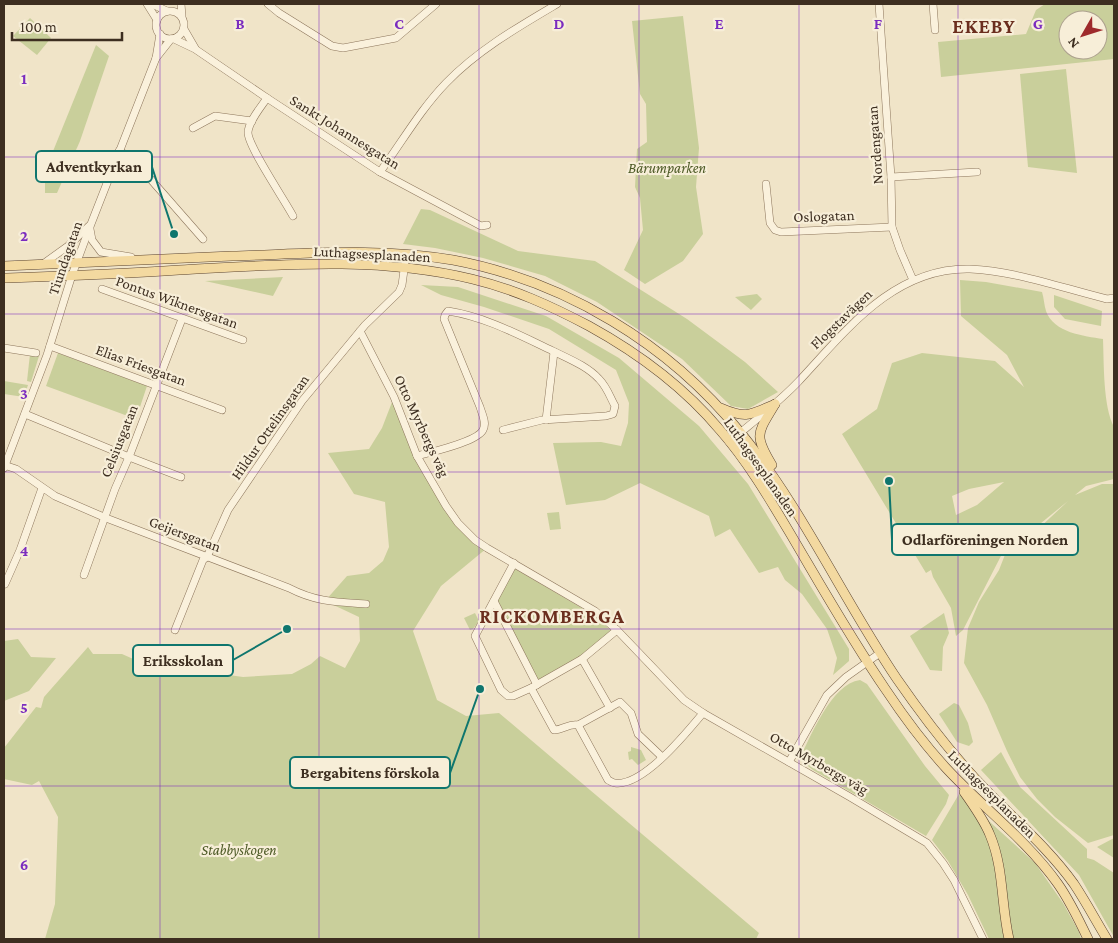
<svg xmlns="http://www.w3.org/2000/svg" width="1118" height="943" viewBox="0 0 1118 943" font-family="'Crimson Pro',serif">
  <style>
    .green { fill: #c9cf9b; fill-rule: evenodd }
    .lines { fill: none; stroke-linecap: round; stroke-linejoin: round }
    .minor-casing { stroke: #8d765c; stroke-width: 8 }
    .major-casing { stroke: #5b4430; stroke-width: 10 }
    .minor { stroke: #faf1dc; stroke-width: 7 }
    .major { stroke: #f3d9a0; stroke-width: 9 }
    .grid { fill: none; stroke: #7b2cbf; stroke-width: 1; stroke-opacity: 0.55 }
    .labels { text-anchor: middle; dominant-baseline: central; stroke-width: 4.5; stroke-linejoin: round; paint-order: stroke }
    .street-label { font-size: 15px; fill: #3d2e20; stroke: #f7eed8 }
    .park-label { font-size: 15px; font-style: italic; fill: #4d5a26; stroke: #f7eed8 }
    .district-label { font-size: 20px; font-weight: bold; letter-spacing: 1px; fill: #6b2e1e; stroke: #f7eed8 }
    .grid-label { font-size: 16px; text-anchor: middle; font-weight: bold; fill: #7b2cbf; stroke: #f7eed8; stroke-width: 4.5; stroke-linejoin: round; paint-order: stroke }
    .leader { fill: none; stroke: #0f766e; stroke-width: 2 }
    .callout-dot { fill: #0f766e; stroke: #f7eed8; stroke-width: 2 }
    .callout { fill: #f7eed8; stroke: #0f766e; stroke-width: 2 }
    .callout-label { font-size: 16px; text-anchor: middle; font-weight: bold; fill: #3d2e20 }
  </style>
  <rect width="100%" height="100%" fill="#f0e4c8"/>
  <!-- green -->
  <g class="green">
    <path d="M1045,4H1114V59L941,77L938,42L1026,34L1036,10ZM1068,20H1098V50H1068Z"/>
    <path d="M683,16L699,148L696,187L703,234L683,261L645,284L624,270L643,230L640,198L635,187L637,149L647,142L646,104L640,94L632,21Z"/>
    <path d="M30,18L51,38L37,55L13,36Z"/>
    <path d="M96,45L109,56L80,141L57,193H45V171Z"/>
    <path d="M1066,69L1077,173L1028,167L1020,74Z"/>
    <path d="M421,209L430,210L518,251L595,261L687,319L745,362L778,392L748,409L731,406L682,359L597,302L545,276L483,258L435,248L403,244Z"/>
    <path d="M283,277L273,296L205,281Z"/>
    <path d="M960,280L986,282L1042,292C1044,298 1044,305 1046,311C1054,333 1084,336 1103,339C1104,364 1103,406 1114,427V479L1086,486L1075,495L1102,484H1114V835L1088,843L1055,817L1037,799L1020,777L1007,751L987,705L964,663L968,628L979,602L999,570L1010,542L1035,532L1068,501L1035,528L1012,539L1003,552L963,630L956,636L951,608L933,577L931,570L926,573L842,434L877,409L892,363L922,353L995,361L1024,387L1007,355L961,316ZM1004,482L977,505L956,515L952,496L969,489Z"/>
    <path d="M421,285L458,287L546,316L619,358L699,426L748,484L849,649V661L833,675L837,658L827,629L802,594L785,580L778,567L759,573L730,529L715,537L709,516L640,483L605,500L566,505L553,443L601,442L621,446L628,423L629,403L616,370L549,329L484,307L441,295Z"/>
    <path d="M757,294L762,299L751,310L735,297Z"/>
    <path d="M1054,295L1102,311L1101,326L1065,319L1054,307Z"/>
    <path d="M58,353L147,386L136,419L46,386Z"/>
    <path d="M30,354L39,356L31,382L27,381Z"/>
    <path d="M4,381L28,385L24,397L4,394Z"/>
    <path d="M394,397L417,456L446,506L487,548L441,586L413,631L437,700L466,716L499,713L759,933L756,939H45L55,904L58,817L39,781L32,785L4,779V748L36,707L41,708L44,697L88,647L93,654H122L158,670L175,660L200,671L243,677L292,674L311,664L320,656L345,668L360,641L359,617L325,601L347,576L369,573L383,561L389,547L385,502L354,494L328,453L369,449L382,428Z"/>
    <path d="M559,512L561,529L550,530L547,513Z"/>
    <path d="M512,567L592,614L614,633L582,659L537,685L494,601Z"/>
    <path d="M475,613L479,621L473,629L470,630L464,618Z"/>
    <path d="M944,613L949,633L943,647L942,671L930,670L910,636Z"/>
    <path d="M18,639L31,657L56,658L29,691L4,701V641Z"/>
    <path d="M860,680L867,684L925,766L949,795L946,804L926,836L813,770L799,759C812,735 831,684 860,680Z"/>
    <path d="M954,703L959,705L968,723L973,742L969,746L957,742L939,714Z"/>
    <path d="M631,747L641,750L646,760L638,765L632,759L629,760L628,752L631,751Z"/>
    <path d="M1001,752L1020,787L1087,849V858L1094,860L1114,873V937L1079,875L981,770Z"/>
    <path d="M959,794L1035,863L1063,903L1079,932L1081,939H989L968,895L948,861L932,840Z"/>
    <path d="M1114,838V858L1097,847Z"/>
  </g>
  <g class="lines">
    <!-- minor casing -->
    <g class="minor-casing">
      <g id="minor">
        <path d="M147,4L157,20"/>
        <path d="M152,4L167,11"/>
        <path d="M181,4L182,16"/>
        <path d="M268,4L279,13L332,46L343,48L396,38L436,4"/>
        <path d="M879,4L891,177L892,227L900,250L913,280"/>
        <path d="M933,4L935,30"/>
        <circle cx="170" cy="25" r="14"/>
        <path d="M184,29L195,48"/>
        <path d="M174,39L195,49L267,98L380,172L481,226L487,225"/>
        <path d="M156,58L171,39"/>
        <path d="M267,98C261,107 248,122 248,133C249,148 284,199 293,216"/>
        <path d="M193,128L215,116L252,121"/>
        <path d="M119,151L132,158L203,239"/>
        <path d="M380,172C402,142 420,110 446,83C478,50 518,27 557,4"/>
        <path d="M891,177L977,172"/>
        <path d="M766,184L770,223L775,230L781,232L892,227"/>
        <path d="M90,229L92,240L101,252L131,257"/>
        <path d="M43,264L68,246L89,226"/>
        <path d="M102,289L243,340"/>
        <path d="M360,331L394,397L417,456L446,506L458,523L475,540L487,548L595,611L617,630L684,700L703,713L850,797L927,843L943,863L954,880L983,939"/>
        <path d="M50,346L222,410"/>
        <path d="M4,348L36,353"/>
        <path d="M25,414L129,457L181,477"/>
        <path d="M546,420L554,352"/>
        <path d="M729,442C753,422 777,404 798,382C845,332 893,267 970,269C1016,271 1062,288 1107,299L1114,298"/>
        <path d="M417,456C431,452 477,442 483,430C487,423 482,414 480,407L444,319L445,315L448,311C486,317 519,335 553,351C569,359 587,366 599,379C607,387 610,397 615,406L613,414L606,416L542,420L503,430"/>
        <path d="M4,465L16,469L55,496L106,518L289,588C316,602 336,602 366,604"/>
        <path d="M4,468L47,355L72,275L91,224L156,58L160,34"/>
        <path d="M514,563L475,636L501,690L508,696H513L531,688L582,659L617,630"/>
        <path d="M84,575L115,489L129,457L182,319"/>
        <path d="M5,584L20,550L42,488"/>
        <path d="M494,601L537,685"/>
        <path d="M175,630L203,560L207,557L228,510L302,401L365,325L399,292L402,285L406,255"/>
        <path d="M582,659L610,708"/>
        <path d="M531,688L554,730C563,730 569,723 578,725L608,780C610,781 613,783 615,783C643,787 687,732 703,713"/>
        <path d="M578,725L620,702L631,713L638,734L660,755L661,758"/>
        <path d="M789,762L827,695L846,677L880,653"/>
      </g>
    </g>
    <!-- major casing -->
    <g class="major-casing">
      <g id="major">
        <path d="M4,266C80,262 156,259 232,256C305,254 380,247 453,260C565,281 669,344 740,432C802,508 843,599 897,679C924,718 953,756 986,790C1016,821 1049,849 1074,884C1086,902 1096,921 1107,939"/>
        <path d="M4,278C62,276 121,274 179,270C276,265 377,256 472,279C514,289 551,306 589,326C638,353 684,387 720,430C749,463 772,503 794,540C824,591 853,642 886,690C904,717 924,744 946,768C982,807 1027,840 1058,884C1070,901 1079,920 1088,939"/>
        <path d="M721,408C746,419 750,415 775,404"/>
        <path d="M772,465C753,434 758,433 775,404"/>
        <path d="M964,792C974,806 984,820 990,835C1004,868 1001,905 1009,939"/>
      </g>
    </g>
    <!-- minor -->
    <use href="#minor" class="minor"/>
    <!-- major -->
    <use href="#major" class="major"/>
  </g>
  <!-- grid -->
  <path class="grid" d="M160,4V939M319,4V939M479,4V939M639,4V939M799,4V939M958,4V939M4,157H1114M4,314H1114M4,472H1114M4,629H1114M4,786H1114"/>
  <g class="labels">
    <!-- street labels -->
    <g class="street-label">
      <text transform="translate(345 132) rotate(32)">Sankt Johannesgatan</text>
      <text transform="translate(875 145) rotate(-94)">Nordengatan</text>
      <text transform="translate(824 216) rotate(-2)">Oslogatan</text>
      <text transform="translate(372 254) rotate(3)">Luthagsesplanaden</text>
      <text transform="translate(65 258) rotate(-71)">Tiundagatan</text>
      <text transform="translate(177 302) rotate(20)">Pontus Wiknersgatan</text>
      <text transform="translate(841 319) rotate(-44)">Flogstavägen</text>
      <text transform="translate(141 365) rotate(20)">Elias Friesgatan</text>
      <text transform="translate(422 426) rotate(65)">Otto Myrbergs väg</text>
      <text transform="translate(270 427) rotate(-55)">Hildur Ottelinsgatan</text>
      <text transform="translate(119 441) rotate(-68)">Celsiusgatan</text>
      <text transform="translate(761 467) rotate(55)">Luthagsesplanaden</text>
      <text transform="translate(185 534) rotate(21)">Geijersgatan</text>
      <text transform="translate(819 763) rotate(30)">Otto Myrbergs väg</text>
      <text transform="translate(992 794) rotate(45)">Luthagsesplanaden</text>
    </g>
    <!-- park labels -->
    <g class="park-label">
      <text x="667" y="168">Bärumparken</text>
      <text x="239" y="850">Stabbyskogen</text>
    </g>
    <!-- district labels -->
    <g class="district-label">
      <text x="984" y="26">EKEBY</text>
      <text x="552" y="616">RICKOMBERGA</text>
    </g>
  </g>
  <g class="grid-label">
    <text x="240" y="29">B</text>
    <text x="399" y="29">C</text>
    <text x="559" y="29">D</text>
    <text x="719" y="29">E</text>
    <text x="878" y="29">F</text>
    <text x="1038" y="29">G</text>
    <text x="24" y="84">1</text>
    <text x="24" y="241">2</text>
    <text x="24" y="399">3</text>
    <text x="24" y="556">4</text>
    <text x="24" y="713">5</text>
    <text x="24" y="870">6</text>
  </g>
  <!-- callouts -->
  <path class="leader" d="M174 234L152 167M889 481L892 539M287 629L233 660M480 689L450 773"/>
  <g class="callout-dot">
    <circle cx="174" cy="234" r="5"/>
    <circle cx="889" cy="481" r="5"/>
    <circle cx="287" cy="629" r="5"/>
    <circle cx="480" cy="689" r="5"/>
  </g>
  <g class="callout">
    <rect x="36" y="151" width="116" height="31" rx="5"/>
    <rect x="892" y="524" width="186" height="31" rx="5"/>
    <rect x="133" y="645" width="100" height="31" rx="5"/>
    <rect x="290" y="757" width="160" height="31" rx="5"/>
  </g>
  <g class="callout-label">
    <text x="94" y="172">Adventkyrkan</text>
    <text x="985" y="545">Odlarföreningen Norden</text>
    <text x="183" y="666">Eriksskolan</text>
    <text x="370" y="778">Bergabitens förskola</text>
  </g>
  <!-- border -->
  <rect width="1118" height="943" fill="none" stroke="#3d2e20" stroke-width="10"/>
  <!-- north arrow -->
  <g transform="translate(1083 35) rotate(231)"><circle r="24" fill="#f7eed8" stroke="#ada18e"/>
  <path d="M0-4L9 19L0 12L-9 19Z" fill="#9e2a2b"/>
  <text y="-8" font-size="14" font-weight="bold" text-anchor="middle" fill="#3d2e20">N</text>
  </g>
  <!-- scale -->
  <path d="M12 32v8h110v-8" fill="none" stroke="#3d2e20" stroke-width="2.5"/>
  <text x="20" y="32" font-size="15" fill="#3d2e20" stroke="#f7eed8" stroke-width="4" paint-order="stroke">100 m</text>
</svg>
